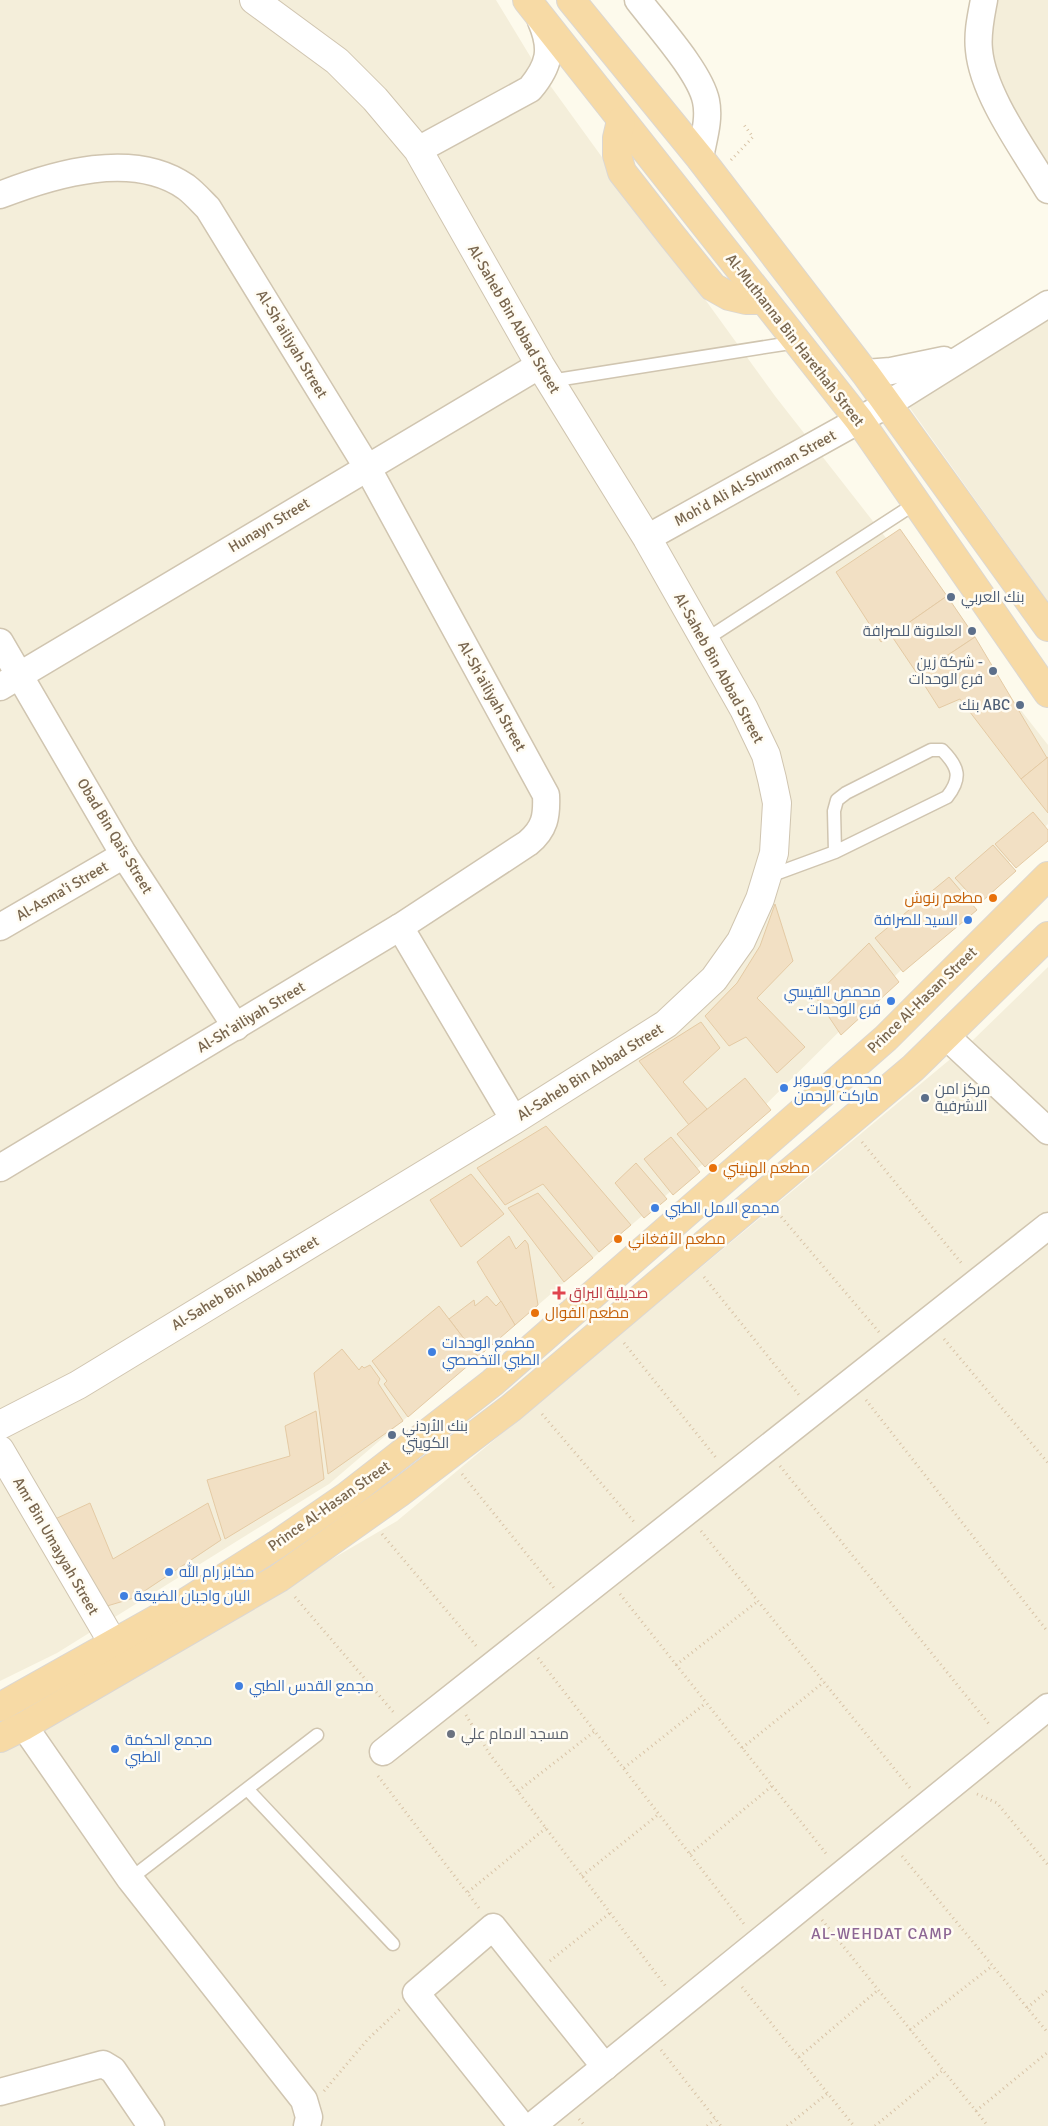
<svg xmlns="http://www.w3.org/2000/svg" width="1048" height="2126" viewBox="0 0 1048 2126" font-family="Signika,Cairo,sans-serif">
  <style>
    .residential { fill: #f4eeda }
    .building { fill: #f2e0c4; stroke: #e4caa4 }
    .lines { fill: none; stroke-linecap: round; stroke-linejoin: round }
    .service-casing { stroke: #d0c5b0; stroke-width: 15 }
    .minor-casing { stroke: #d0c5b0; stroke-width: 29 }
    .tertiary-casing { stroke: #d0c5b0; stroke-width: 30 }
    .trunk-casing { stroke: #dcd7d1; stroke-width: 30 }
    .path { stroke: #d8c3a6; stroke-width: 3; stroke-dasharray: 1 4; stroke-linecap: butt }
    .service { stroke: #fff; stroke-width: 12 }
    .minor { stroke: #fff; stroke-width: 26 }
    .tertiary { stroke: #fff; stroke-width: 28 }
    .trunk { stroke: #f7daa5; stroke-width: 28 }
    .service-dot { fill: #5c6f8a; stroke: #fffcf3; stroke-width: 2 }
    .food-dot { fill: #e8710a; stroke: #fffcf3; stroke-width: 2 }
    .shop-dot { fill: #3f7fe0; stroke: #fffcf3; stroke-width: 2 }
    .health-dot { fill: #e0444e; stroke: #fffcf3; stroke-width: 2 }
    .worship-dot { fill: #6b7280; stroke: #fffcf3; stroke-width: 2 }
    .labels { text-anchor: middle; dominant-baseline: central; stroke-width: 5; stroke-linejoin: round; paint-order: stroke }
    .street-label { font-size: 15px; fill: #79664e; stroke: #fffcf3 }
    .service-label { font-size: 15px; fill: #4e5e75; stroke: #fffcf3; text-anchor: start }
    .food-label { font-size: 15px; fill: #c56008; stroke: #fffcf3; text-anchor: start }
    .shop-label { font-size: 15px; fill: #366cbe; stroke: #fffcf3; text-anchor: start }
    .health-label { font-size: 15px; fill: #be3a42; stroke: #fffcf3; text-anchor: start }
    .worship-label { font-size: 15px; fill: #5b616d; stroke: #fffcf3; text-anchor: start }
    .neighbourhood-label { font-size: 16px; letter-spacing: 1px; fill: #8d6694; stroke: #fffcf3 }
  </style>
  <rect width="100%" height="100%" fill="#fdfaec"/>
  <!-- residential -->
  <g class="residential">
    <path d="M0,0H496L536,66L775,396L1048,745V824L726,1144L329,1484L57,1653L0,1681Z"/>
    <path d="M995,0H1048V184L982,69Z"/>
    <path d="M1048,310V602L900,394Z"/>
    <path d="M1048,967V2126H0V1750L31,1735L397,1521L972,1041Z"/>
  </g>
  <!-- building -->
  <g class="building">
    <path d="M900,529L947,596L881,642L836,572Z"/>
    <path d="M947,596L975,637L918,675L891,635Z"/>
    <path d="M975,637L1047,758L1021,779L960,699L939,708L918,675Z"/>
    <path d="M1048,757V813L1021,779Z"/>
    <path d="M1033,812L1048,830V841L1016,868L995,844Z"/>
    <path d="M993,845L1016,871L979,904L955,878Z"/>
    <path d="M949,877L977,910L903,972L875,938Z"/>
    <path d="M775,904L793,961L757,998L805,1047L777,1073L746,1037L729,1046L705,1016L737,983L760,946Z"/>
    <path d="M869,943L899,982L841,1035L815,996Z"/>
    <path d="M701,1022L720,1048L683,1082L707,1109L689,1125L639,1061Z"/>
    <path d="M745,1078L771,1110L705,1167L677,1134Z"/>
    <path d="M546,1126L631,1225L599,1252L543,1184L505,1205L477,1168Z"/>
    <path d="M671,1137L700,1172L673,1195L644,1159Z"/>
    <path d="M636,1163L667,1199L644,1218L615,1183Z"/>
    <path d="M471,1174L504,1214L461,1247L430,1200Z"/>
    <path d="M538,1193L593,1258L564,1282L508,1208Z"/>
    <path d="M509,1236L516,1249L525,1240L528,1244L538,1305L515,1325L477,1262Z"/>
    <path d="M487,1296L496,1306L501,1301L515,1325L478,1357L449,1319L474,1300L475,1306Z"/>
    <path d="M439,1306L478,1357L408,1417L384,1384L387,1381L372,1361Z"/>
    <path d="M342,1349L359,1370L362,1366L364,1368L370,1365L380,1379L378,1383L403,1421L328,1474L314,1373Z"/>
    <path d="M316,1411L324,1479L225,1539L207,1480L290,1456L285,1426Z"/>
    <path d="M90,1503L113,1559L208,1503L221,1540L134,1598L107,1606L55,1519Z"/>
  </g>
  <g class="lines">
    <!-- service casing -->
    <g class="service-casing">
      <g id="service">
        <path d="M550,381L797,342"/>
        <path d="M705,640L916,503"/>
        <path d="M767,877L835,852L947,797C962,778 959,767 942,750H931L846,793L837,800L834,811L835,852"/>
        <path d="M248,1790L393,1944"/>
        <path d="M130,1879L317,1735"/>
      </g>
    </g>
    <!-- minor casing -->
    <g class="minor-casing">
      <g id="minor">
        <path d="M638,0C657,25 700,72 706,101C710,120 703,140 700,158"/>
        <path d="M984,0C981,16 977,33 979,50C983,95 1025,151 1048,190"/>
        <path d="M418,150L530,89C550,65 553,49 541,21"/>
        <path d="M0,195C54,174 133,150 186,187C194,193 201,201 208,208L367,467L546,795C547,816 545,829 528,843L400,927L0,1168"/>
        <path d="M865,373L891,371L944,360"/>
        <path d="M647,538L888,404L1048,304"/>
        <path d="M0,642L124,855L236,1027"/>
        <path d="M0,687L540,365"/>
        <path d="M0,927L124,855"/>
        <path d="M400,927L514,1120"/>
        <path d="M947,1037L1048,1131"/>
        <path d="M24,1726L130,1879L304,2100L309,2117L307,2126"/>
        <path d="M383,1752L1048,1226"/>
        <path d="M0,2092L103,2064L113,2070L151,2126"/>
        <path d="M522,2126L416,1993L493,1927L605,2067"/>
        <path d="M532,2126L1048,1707"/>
      </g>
    </g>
    <!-- tertiary casing -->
    <g class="tertiary-casing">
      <g id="tertiary">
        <path d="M0,1425L78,1385L514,1120L666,1024L714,979L741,941L760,899L774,853L777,803L772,779L766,755L744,709L647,538L540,365L418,150L375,99L337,61L254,0"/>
        <path d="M0,1450L113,1643"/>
      </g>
    </g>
    <!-- trunk casing -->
    <g class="trunk-casing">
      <g id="trunk">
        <path d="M527,0L859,420L1048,693"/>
        <path d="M571,0L700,158L865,373L1048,627"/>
        <path d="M621,121L617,138V155L622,172L672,236L713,287L729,296L746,300H764"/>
        <path d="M0,1707L180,1606L276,1545L347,1496L492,1383L886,1038L1048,876"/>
        <path d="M0,1738L24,1726L279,1578L399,1493L511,1408L913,1068L1048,936"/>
      </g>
    </g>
    <!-- path -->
    <g class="path">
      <path d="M731,160L753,137L744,125"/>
      <path d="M862,1142L963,1265"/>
      <path d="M778,1213L879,1332"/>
      <path d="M704,1277L799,1395"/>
      <path d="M944,1339L1048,1463"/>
      <path d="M624,1343L717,1459"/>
      <path d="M866,1400L1048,1632"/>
      <path d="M542,1414L635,1523"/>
      <path d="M780,1466L989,1724"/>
      <path d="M462,1474L554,1588"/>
      <path d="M701,1531L910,1788"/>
      <path d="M382,1534L478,1648"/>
      <path d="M620,1594L828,1856"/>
      <path d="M295,1597L395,1714"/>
      <path d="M538,1658L744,1924"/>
      <path d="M676,1665L758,1601"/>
      <path d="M466,1715L489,1753L667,1988"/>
      <path d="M742,1748L824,1682"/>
      <path d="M624,1768L706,1703"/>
      <path d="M378,1776L479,1908"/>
      <path d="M518,1791L595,1731"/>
      <path d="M977,1794L997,1803L1048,1865"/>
      <path d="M690,1854L772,1786"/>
      <path d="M902,1856L1048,2033"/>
      <path d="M582,1876L659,1814"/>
      <path d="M468,1892L546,1828"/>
      <path d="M822,1920L988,2126"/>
      <path d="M550,1961L610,1913"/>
      <path d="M742,1987L854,2126"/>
      <path d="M1027,2008L1048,1990"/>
      <path d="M910,2030L992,1966"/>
      <path d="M661,2050L721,2126"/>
      <path d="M799,2057L878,1990"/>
      <path d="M324,2091L368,2039L400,2009"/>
      <path d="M976,2111L1048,2052"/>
      <path d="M579,2119L585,2126"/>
      <path d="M707,2126L715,2119"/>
      <path d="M787,2126L828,2093"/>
      <path d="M875,2126L943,2070"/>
    </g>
    <!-- service -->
    <use href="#service" class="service"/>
    <!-- minor -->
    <use href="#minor" class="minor"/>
    <!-- tertiary -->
    <use href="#tertiary" class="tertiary"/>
    <!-- trunk -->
    <use href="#trunk" class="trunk"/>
  </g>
  <!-- markers -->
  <g class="service-dot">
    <circle cx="951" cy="597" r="5"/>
    <circle cx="972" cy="631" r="5"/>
    <circle cx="993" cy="671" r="5"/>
    <circle cx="1020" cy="705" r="5"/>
    <circle cx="925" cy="1098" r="5"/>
    <circle cx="392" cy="1435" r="5"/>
  </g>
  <g class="food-dot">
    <circle cx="993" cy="898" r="5"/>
    <circle cx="713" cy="1168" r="5"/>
    <circle cx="618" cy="1239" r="5"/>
    <circle cx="535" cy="1313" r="5"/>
  </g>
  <g class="shop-dot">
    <circle cx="968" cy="920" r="5"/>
    <circle cx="891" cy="1001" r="5"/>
    <circle cx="784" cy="1088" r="5"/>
    <circle cx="655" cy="1208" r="5"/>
    <circle cx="432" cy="1352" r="5"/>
    <circle cx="169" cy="1572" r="5"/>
    <circle cx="124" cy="1596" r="5"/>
    <circle cx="239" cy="1686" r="5"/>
    <circle cx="115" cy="1749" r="5"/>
  </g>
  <path class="health-dot" d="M556.5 1285.5h5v5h5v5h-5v5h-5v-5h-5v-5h5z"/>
  <circle class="worship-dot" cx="451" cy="1734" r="5"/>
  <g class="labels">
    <!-- street labels -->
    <g class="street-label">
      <text transform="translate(514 319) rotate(60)">Al-Saheb Bin Abbad Street</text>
      <text transform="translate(795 340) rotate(52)">Al-Muthanna Bin Harethah Street</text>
      <text transform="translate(292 344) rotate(59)">Al-Sh'ailiyah Street</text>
      <text transform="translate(755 478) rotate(-29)">Moh'd Ali Al-Shurman Street</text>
      <text transform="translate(269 525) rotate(-31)">Hunayn Street</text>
      <text transform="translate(719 668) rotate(61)">Al-Saheb Bin Abbad Street</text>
      <text transform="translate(492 696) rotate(61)">Al-Sh'ailiyah Street</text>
      <text transform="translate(115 836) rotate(59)">Obad Bin Qais Street</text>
      <text transform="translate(62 891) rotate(-30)">Al-Asma'i Street</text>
      <text transform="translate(922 1000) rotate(-44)">Prince Al-Hasan Street</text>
      <text transform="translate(251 1017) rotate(-31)">Al-Sh'ailiyah Street</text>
      <text transform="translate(590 1072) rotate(-32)">Al-Saheb Bin Abbad Street</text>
      <text transform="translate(245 1283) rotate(-31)">Al-Saheb Bin Abbad Street</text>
      <text transform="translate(329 1506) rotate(-35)">Prince Al-Hasan Street</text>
      <text transform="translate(56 1546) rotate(60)">Amr Bin Umayyah Street</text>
    </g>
    <!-- service labels -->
    <g class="service-label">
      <text x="961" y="597">بنك العربي</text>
      <text x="962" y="631" text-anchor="end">العلاونة للصرافة</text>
      <text x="983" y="662" text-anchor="end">شركة زين -<tspan x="983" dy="17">فرع الوحدات</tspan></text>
      <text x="1010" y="705" text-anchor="end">بنك ABC</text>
      <text x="935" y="1089">مركز امن<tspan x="935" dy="17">الاشرفية</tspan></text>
      <text x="402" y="1426">بنك الأردني<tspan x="402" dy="17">الكويتي</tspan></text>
    </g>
    <!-- food labels -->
    <g class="food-label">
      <text x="983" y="898" text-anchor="end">مطعم رنوش</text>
      <text x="723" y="1168">مطعم الهنيني</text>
      <text x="628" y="1239">مطعم الأفغاني</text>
      <text x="545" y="1313">مطعم الفوال</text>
    </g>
    <!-- shop labels -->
    <g class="shop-label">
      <text x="958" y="920" text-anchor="end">السيد للصرافة</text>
      <text x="881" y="992" text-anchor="end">محمص القيسي<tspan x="881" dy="17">- فرع الوحدات</tspan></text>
      <text x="794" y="1079">محمص وسوبر<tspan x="794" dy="17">ماركت الرحمن</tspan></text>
      <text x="665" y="1208">مجمع الامل الطبي</text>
      <text x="442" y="1343">مطمع الوحدات<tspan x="442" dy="17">الطبي التخصصي</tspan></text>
      <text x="179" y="1572">مخابز رام الله</text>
      <text x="134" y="1596">البان واجبان الضيعة</text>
      <text x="249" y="1686">مجمع القدس الطبي</text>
      <text x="125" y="1740">مجمع الحكمة<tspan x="125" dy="17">الطبي</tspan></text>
    </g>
    <!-- health labels -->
    <g class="health-label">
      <text x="569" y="1293">صديلية البراق</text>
    </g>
    <!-- worship labels -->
    <g class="worship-label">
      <text x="461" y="1734">مسجد الامام علي</text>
    </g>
    <!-- neighbourhood labels -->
    <g class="neighbourhood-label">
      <text x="882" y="1934">AL-WEHDAT CAMP</text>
    </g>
  </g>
</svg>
